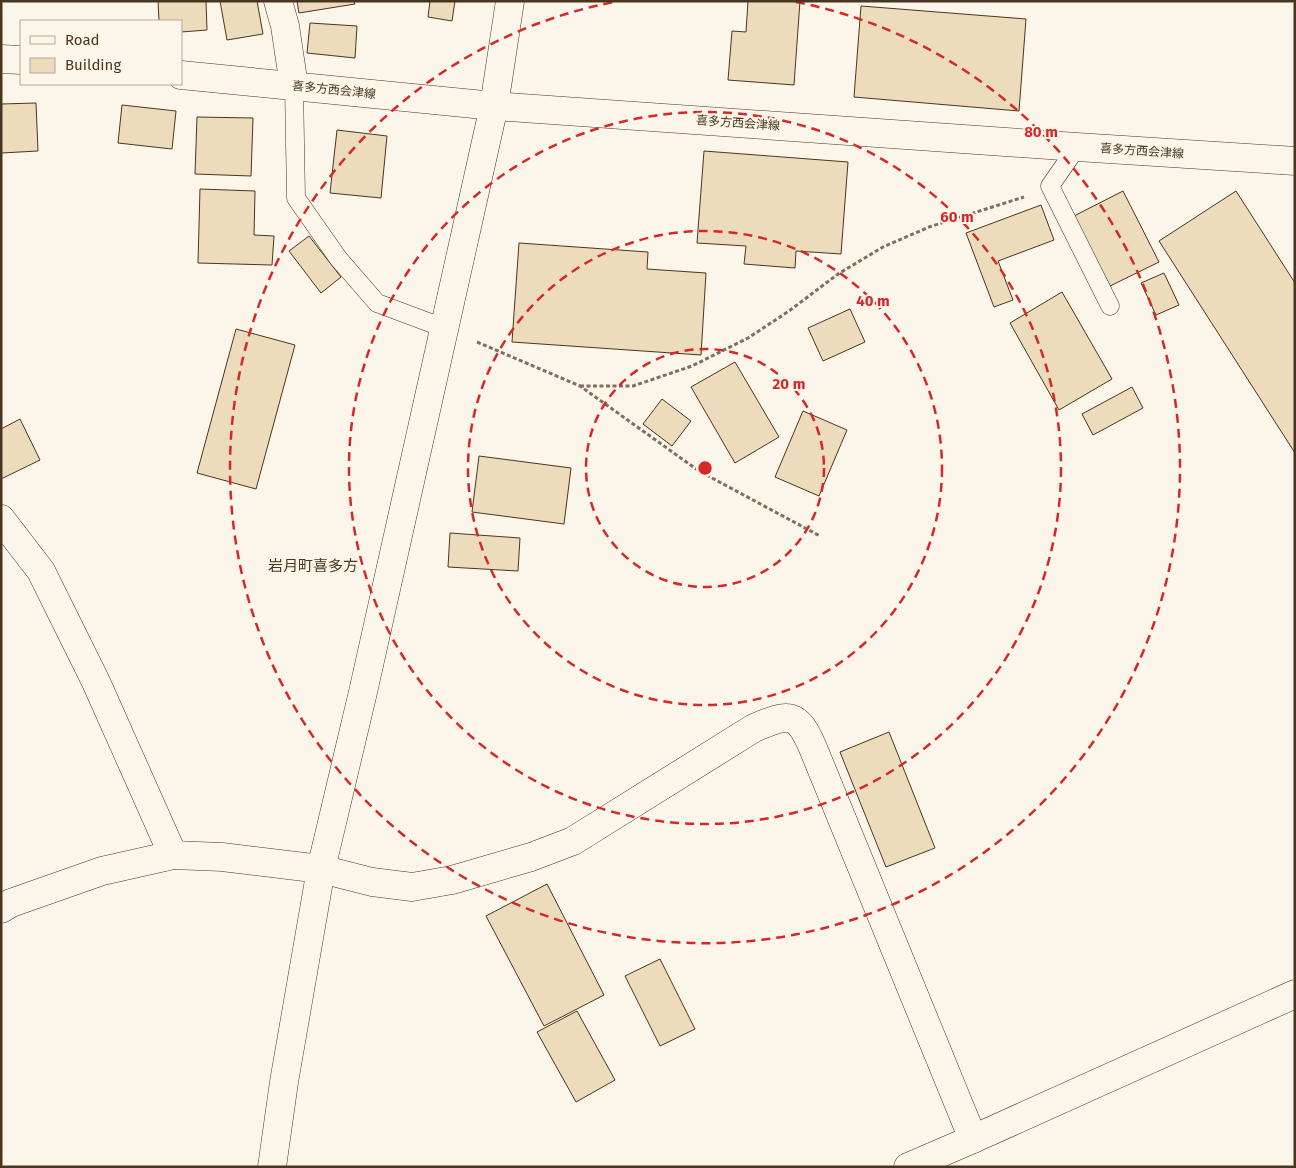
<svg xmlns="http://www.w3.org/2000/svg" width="1296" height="1168" viewBox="0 0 1296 1168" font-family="'Fira Sans','Noto Sans JP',sans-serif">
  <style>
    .building { fill: #ecdcbc; stroke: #4a3520 }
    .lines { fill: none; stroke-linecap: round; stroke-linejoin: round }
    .lane-casing { stroke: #4a3520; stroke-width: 19 }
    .street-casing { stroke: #4a3520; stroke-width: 29 }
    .secondary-casing { stroke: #4a3520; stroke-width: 29 }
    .primary-casing { stroke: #4a3520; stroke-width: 29 }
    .path { stroke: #7f6f5c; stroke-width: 3; stroke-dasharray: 4 2.5; stroke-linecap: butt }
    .lane { stroke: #fbf6e9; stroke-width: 18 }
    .street { stroke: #fbf6e9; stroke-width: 28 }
    .secondary { stroke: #fbf6e9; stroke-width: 28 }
    .primary { stroke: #fbf6e9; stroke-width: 28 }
    .ring { fill: none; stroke: #d62828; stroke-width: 2.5; stroke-dasharray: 9 6 }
    .labels { text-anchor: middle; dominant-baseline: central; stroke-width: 4; stroke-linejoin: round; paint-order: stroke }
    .street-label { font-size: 12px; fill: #4a3520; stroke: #fbf6e9 }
    .quarter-label { font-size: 15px; fill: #4a3520; stroke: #fbf6e9 }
    .centre { fill: #d62828; stroke: #fbf6e9; stroke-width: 2.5 }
    .ring-label { font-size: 15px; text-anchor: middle; font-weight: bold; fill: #d62828; stroke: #fbf6e9; stroke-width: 4; stroke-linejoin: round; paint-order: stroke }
  </style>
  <rect width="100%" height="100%" fill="#fbf6e9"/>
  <!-- building -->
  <g class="building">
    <path d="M158,1H206L207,30L181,32V21H159Z"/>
    <path d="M220,1H257L263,34L227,40Z"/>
    <path d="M297,1H354L355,4L299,13Z"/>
    <path d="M430,1H455L452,21L428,17Z"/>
    <path d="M748,1H800L794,85L728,80L732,31L746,32Z"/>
    <path d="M861,6L1026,19L1019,111L854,97Z"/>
    <path d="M310,23L357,26L355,58L307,53Z"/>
    <path d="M36,103L38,151L1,153V104Z"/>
    <path d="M122,105L176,111L172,149L118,143Z"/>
    <path d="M197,117L253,118L251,176L195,174Z"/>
    <path d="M337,130L387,136L381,198L330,193Z"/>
    <path d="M704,151L848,162L841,254L796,251L795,268L744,264L746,246L697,243Z"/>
    <path d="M200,189L255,191L254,235L274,236L272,265L198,263Z"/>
    <path d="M1123,191L1159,262L1110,286L1074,216Z"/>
    <path d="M1236,191L1295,283V453L1159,241Z"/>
    <path d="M1041,205L1054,240L998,261L1013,300L994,307L966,233Z"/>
    <path d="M309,236L341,277L321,293L289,251Z"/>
    <path d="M519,243L648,252L647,269L706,273L701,355L512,342Z"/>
    <path d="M1164,273L1179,305L1156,315L1141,283Z"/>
    <path d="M1062,292L1112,379L1059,410L1010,323Z"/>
    <path d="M850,309L865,342L823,361L808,328Z"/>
    <path d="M236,329L295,345L256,489L197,473Z"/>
    <path d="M735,362L779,437L735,463L691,387Z"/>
    <path d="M1132,387L1143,408L1093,435L1082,414Z"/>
    <path d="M662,399L691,421L672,446L643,424Z"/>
    <path d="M803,411L847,430L819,496L775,477Z"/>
    <path d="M20,419L40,460L1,479V429Z"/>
    <path d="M479,456L571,468L564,524L472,512Z"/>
    <path d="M450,533L520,538L518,571L448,567Z"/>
    <path d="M889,732L935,848L886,867L840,752Z"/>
    <path d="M547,884L604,995L544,1026L486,916Z"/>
    <path d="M660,959L695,1029L660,1046L625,976Z"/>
    <path d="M577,1011L615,1080L576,1102L537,1032Z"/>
  </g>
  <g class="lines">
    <!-- lane casing -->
    <g class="lane-casing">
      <g id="lane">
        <path d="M294,86L296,198L338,258L377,303L444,328"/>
        <path d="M1077,147L1050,186L1110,306"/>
      </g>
    </g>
    <!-- street casing -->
    <g class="street-casing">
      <g id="street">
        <path d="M278,1L285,26L294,86"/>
        <path d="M1,519L41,571L96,682L173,855"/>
        <path d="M1,909L11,903L102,871L173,855L222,857L321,869L372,882L412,887L452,880L531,857L573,841L754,728C789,713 797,711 813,748L973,1139"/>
      </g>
    </g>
    <!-- secondary casing -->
    <g class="secondary-casing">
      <g id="secondary">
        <path d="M272,1167L284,1082L321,869L363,692L494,106L510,1"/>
        <path d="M908,1167L973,1139L1295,994"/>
      </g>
    </g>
    <!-- primary casing -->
    <g class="primary-casing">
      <g id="primary">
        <path d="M1,59L21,60"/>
        <path d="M181,75L494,106L1077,147L1295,161"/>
      </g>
    </g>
    <!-- path -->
    <g class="path">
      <path d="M477,342L580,386L699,471L820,536"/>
      <path d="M580,386H633L692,366L748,338L789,311L838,274L883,247L929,227L1024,197"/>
    </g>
    <!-- lane -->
    <use href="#lane" class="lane"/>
    <!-- street -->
    <use href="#street" class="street"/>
    <!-- secondary -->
    <use href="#secondary" class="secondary"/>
    <!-- primary -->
    <use href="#primary" class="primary"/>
  </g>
  <!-- distance rings -->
  <g class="ring">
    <circle cx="705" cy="468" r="119"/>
    <circle cx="705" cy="468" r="237"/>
    <circle cx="705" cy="468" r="356"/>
    <path d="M796 2A475 475 0 1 1 614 2"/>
  </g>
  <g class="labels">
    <!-- street labels -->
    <g class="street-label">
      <text transform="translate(334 90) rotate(6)">喜多方西会津線</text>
      <text transform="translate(738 123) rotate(4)">喜多方西会津線</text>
      <text transform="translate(1142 151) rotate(4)">喜多方西会津線</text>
    </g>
    <!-- quarter labels -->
    <g class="quarter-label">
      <text x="313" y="566">岩月町喜多方</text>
    </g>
  </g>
  <circle cx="705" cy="468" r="8" class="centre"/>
  <g class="ring-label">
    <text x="1041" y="137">80 m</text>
    <text x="957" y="222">60 m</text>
    <text x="873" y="306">40 m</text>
    <text x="789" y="389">20 m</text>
  </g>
  <!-- border -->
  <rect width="1296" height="1168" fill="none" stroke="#4a3520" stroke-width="5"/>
  <!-- legend -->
  <rect x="20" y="20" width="162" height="65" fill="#fbf6e9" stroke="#b4a999"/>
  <rect x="30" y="36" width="25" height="8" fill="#fbf6e9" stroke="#b4a999"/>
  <text x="65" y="45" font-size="15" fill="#4a3520">Road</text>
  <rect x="30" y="58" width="25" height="15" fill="#ecdcbc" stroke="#b4a999"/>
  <text x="65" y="70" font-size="15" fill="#4a3520">Building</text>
</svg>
